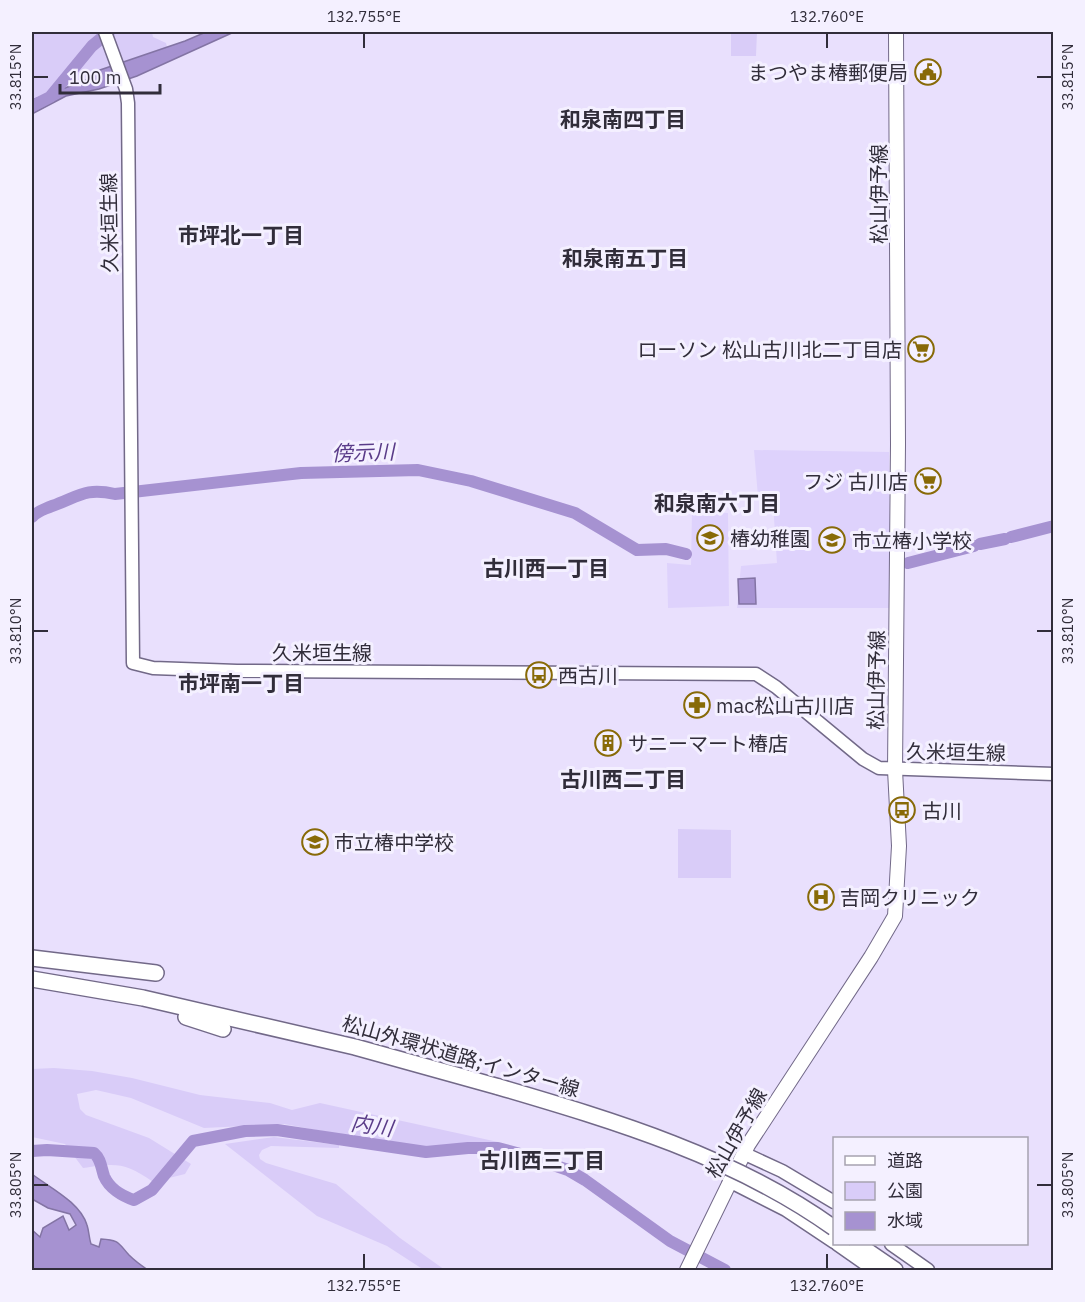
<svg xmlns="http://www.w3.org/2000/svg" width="1085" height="1302" viewBox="0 0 1085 1302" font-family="'IBM Plex Sans','Noto Sans JP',sans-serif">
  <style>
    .built { fill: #ded2fc }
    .green { fill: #d9ccf8 }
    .water { fill: #a692d1; stroke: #8374a4; stroke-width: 1.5 }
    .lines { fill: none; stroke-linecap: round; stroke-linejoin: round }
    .river { stroke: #a692d1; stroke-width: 12 }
    .secondary-casing { stroke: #726988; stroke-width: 15 }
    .primary-casing { stroke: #726988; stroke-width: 16 }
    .motorway-casing { stroke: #726988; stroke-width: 18 }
    .secondary { stroke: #fff; stroke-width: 12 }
    .primary { stroke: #fff; stroke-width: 14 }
    .motorway { stroke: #fff; stroke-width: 15 }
    .motorway-bridge-casing { stroke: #726988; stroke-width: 18; stroke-linecap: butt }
    .motorway-bridge { stroke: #fff; stroke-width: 15 }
    .ticks { fill: none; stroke: #312d3a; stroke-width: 2 }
    .labels { text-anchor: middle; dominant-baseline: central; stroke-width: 6; stroke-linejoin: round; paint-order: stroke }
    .poi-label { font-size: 20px; fill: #312d3a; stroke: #f4f0ff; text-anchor: start }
    .street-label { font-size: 20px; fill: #312d3a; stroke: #f4f0ff }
    .neighbourhood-label { font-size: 21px; font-weight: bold; fill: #312d3a; stroke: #f4f0ff }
    .water-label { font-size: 21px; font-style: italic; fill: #5a3c89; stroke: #f4f0ff }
    .neatline { fill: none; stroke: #312d3a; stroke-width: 2 }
    .ticks-label { font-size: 15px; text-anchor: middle; fill: #312d3a }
  </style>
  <rect width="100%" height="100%" fill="#e9e0fd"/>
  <!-- built -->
  <g class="built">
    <path d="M754,450L889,452L890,608H737L741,566L777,563L773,503L758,496Z"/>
    <path d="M692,512L728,513L729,606L668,608L667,563L691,565Z"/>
  </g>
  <!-- green -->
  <g class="green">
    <path d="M32,32H152L153,37L166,43L167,47L100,70L84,81L32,100Z"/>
    <path d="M731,32H757L756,56H731Z"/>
    <path d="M678,829L731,830V878H678Z"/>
    <path d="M54,1068L92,1071L132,1078L200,1095L270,1103L292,1110L320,1103L498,1142L443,1146L425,1150L284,1124L204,1128L131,1098L96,1090L77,1094L80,1109L86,1115L149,1138L191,1164L185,1174L153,1182C125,1162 116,1163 83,1168L65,1144L32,1137V1069Z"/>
    <path d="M274,1137L339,1145V1148L271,1146L262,1150L259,1155L260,1159L266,1163L336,1184L400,1238L445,1270H424L387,1246L317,1216L225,1144Z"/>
  </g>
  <!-- water -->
  <g class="water">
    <path d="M206,32H234L137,76L99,89L66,96L32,114V100L84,81L100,70L185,41Z"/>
    <path d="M755,578L756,604H739L738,579Z"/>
    <path d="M32,1174C50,1188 80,1202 87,1225C89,1231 89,1238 91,1244L99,1247L101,1239C120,1240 118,1243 129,1255C135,1261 142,1266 148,1270H32V1230L40,1237L43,1228L63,1216L69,1230L76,1225L70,1214L48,1208L32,1199Z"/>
  </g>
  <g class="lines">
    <!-- river -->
    <g class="river">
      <path d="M32,106L50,97L92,46L109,32"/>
      <path d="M32,517C39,510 43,510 52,506C78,497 85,487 115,494L301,473L418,470L471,481L575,513L637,550L666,549L686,554"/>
      <path d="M1011,537L1054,526"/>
      <path d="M980,544L1005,539"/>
      <path d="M908,563L974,546"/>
      <path d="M32,1151L47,1150L94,1153C101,1159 101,1167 104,1176C109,1188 122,1196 134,1200L152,1190L193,1141L245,1131L277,1130L426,1152L468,1148H498L524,1155L568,1170L585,1180L670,1241L725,1270"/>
    </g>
    <!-- secondary casing -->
    <g class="secondary-casing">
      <g id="secondary">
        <path d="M105,32L126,89L128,103L133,663L153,668L237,671L756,674L776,687L863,759L879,768L1054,774"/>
        <path d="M743,1153L782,1171L834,1202"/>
        <path d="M729,1181L786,1210L834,1242"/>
        <path d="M837,1244L874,1270"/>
        <path d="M891,1244L928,1270"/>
      </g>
    </g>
    <!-- primary casing -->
    <g class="primary-casing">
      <path id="primary" d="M687,1270L748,1145L871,957L895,916L899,846L895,770L898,444L896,32"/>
    </g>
    <!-- motorway casing -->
    <g class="motorway-casing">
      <g id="motorway">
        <path d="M32,958L156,973"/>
        <path d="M32,979L143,998L355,1047L499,1087"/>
        <path d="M186,1017L223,1029"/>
        <path d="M857,1244L895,1270"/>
      </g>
    </g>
    <!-- secondary -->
    <use href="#secondary" class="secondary"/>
    <!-- primary -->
    <use href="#primary" class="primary"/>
    <!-- motorway -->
    <use href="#motorway" class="motorway"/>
    <!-- motorway-bridge casing -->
    <g class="motorway-bridge-casing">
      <path id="motorway-bridge" d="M499,1087C615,1121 735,1157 834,1228"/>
    </g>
    <!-- motorway-bridge -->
    <use href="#motorway-bridge" class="motorway-bridge"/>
  </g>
  <!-- ticks -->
  <path class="ticks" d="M364,33V48M827,33V48M33,77H48M1037,77H1052M33,631H48M1037,631H1052M33,1185H48M1037,1185H1052M364,1254V1269M827,1254V1269"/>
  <!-- icons -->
  <defs>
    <g id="civic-ring" transform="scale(1.35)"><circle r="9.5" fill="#f4f0ff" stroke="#886a08" stroke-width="1.5"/><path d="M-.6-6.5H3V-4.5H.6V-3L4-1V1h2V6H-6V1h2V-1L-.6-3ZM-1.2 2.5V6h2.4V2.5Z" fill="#886a08"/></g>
    <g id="supermarket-ring" transform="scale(1.35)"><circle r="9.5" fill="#f4f0ff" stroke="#886a08" stroke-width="1.5"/><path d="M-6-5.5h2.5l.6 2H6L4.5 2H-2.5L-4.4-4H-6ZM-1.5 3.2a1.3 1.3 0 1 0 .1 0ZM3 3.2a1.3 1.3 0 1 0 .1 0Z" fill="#886a08"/></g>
    <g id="school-ring" transform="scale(1.35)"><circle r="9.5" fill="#f4f0ff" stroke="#886a08" stroke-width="1.5"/><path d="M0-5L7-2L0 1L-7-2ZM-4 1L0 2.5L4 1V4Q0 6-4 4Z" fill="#886a08"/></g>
    <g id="bus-ring" transform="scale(1.35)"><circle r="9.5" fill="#f4f0ff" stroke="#886a08" stroke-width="1.5"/><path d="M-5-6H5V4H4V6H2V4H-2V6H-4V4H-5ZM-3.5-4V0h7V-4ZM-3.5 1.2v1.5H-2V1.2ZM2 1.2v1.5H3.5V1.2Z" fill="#886a08"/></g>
    <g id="pharmacy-ring" transform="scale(1.35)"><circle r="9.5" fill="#f4f0ff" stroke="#886a08" stroke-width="1.5"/><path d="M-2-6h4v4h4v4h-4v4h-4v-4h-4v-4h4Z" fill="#886a08"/></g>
    <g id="building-ring" transform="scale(1.35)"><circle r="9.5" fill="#f4f0ff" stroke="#886a08" stroke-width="1.5"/><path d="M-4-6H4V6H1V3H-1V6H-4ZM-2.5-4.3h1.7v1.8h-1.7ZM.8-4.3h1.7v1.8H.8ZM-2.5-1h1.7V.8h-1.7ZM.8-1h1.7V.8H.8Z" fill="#886a08"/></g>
    <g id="hospital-ring" transform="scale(1.35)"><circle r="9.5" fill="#f4f0ff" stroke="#886a08" stroke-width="1.5"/><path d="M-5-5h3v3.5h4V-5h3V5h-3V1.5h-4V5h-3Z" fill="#886a08"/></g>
  </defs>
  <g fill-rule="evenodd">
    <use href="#civic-ring" x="928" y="72"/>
    <use href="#supermarket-ring" x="921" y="349"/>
    <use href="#supermarket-ring" x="928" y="481"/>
    <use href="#school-ring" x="710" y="538"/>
    <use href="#school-ring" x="832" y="540"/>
    <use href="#bus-ring" x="539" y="675"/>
    <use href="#pharmacy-ring" x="697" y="705"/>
    <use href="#building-ring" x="608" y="743"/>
    <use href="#bus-ring" x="902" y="810"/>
    <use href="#school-ring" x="315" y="842"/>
    <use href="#hospital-ring" x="821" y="897"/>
  </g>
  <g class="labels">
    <!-- poi labels -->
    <g class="poi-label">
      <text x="908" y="72" text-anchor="end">まつやま椿郵便局</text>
      <text x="902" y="349" text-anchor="end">ローソン 松山古川北二丁目店</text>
      <text x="908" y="481" text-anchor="end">フジ 古川店</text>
      <text x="730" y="538">椿幼稚園</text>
      <text x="852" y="540">市立椿小学校</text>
      <text x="558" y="675">西古川</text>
      <text x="716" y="705">mac松山古川店</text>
      <text x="628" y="743">サニーマート椿店</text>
      <text x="922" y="810">古川</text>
      <text x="334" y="842">市立椿中学校</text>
      <text x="840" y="897">吉岡クリニック</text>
    </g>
    <!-- street labels -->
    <g class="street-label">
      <text transform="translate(878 194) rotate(-90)">松山伊予線</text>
      <text transform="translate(109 223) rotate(-91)">久米垣生線</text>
      <text x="322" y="652">久米垣生線</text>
      <text transform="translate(876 680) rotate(-89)">松山伊予線</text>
      <text transform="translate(956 752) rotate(1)">久米垣生線</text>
      <text transform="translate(461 1056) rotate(16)">松山外環状道路;インター線</text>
      <text transform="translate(736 1133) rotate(-60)">松山伊予線</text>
    </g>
    <!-- neighbourhood labels -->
    <g class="neighbourhood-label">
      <text x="623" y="119">和泉南四丁目</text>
      <text x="241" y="235">市坪北一丁目</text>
      <text x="625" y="258">和泉南五丁目</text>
      <text x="717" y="503">和泉南六丁目</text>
      <text x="546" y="568">古川西一丁目</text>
      <text x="241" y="683">市坪南一丁目</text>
      <text x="623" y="779">古川西二丁目</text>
      <text x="542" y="1160">古川西三丁目</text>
    </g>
    <!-- water labels -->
    <g class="water-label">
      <text transform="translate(363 452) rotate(-2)">傍示川</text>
      <text transform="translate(372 1125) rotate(8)">内川</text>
    </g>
  </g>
  <!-- border -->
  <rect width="1085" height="1302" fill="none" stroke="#f4f0ff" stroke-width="66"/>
  <!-- legend -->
  <rect x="833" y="1137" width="195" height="108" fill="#f4f0ff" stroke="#a6a2b0" stroke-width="1.5"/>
  <rect x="845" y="1156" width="30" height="9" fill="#ffffff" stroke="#a6a2b0" stroke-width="1.5"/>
  <text x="887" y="1167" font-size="18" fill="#312d3a">道路</text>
  <rect x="845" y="1182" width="30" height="18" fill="#d9ccf8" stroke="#a6a2b0" stroke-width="1.5"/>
  <text x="887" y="1197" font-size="18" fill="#312d3a">公園</text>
  <rect x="845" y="1212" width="30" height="18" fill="#a692d1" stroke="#a6a2b0" stroke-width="1.5"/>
  <text x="887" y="1227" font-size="18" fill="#312d3a">水域</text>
  <!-- scale -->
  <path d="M60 84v9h100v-9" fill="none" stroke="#312d3a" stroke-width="3"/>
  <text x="69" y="84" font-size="18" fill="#312d3a" stroke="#f4f0ff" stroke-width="4.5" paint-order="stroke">100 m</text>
  <rect x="33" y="33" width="1019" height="1236" class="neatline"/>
  <g class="ticks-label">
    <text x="364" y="22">132.755°E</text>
    <text x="827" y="22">132.760°E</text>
    <text transform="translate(16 77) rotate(-90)" y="5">33.815°N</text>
    <text transform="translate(1068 77) rotate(-90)" y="5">33.815°N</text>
    <text transform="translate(16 631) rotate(-90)" y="5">33.810°N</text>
    <text transform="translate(1068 631) rotate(-90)" y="5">33.810°N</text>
    <text transform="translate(16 1185) rotate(-90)" y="5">33.805°N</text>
    <text transform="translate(1068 1185) rotate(-90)" y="5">33.805°N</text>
    <text x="364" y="1291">132.755°E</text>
    <text x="827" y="1291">132.760°E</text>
  </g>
</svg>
